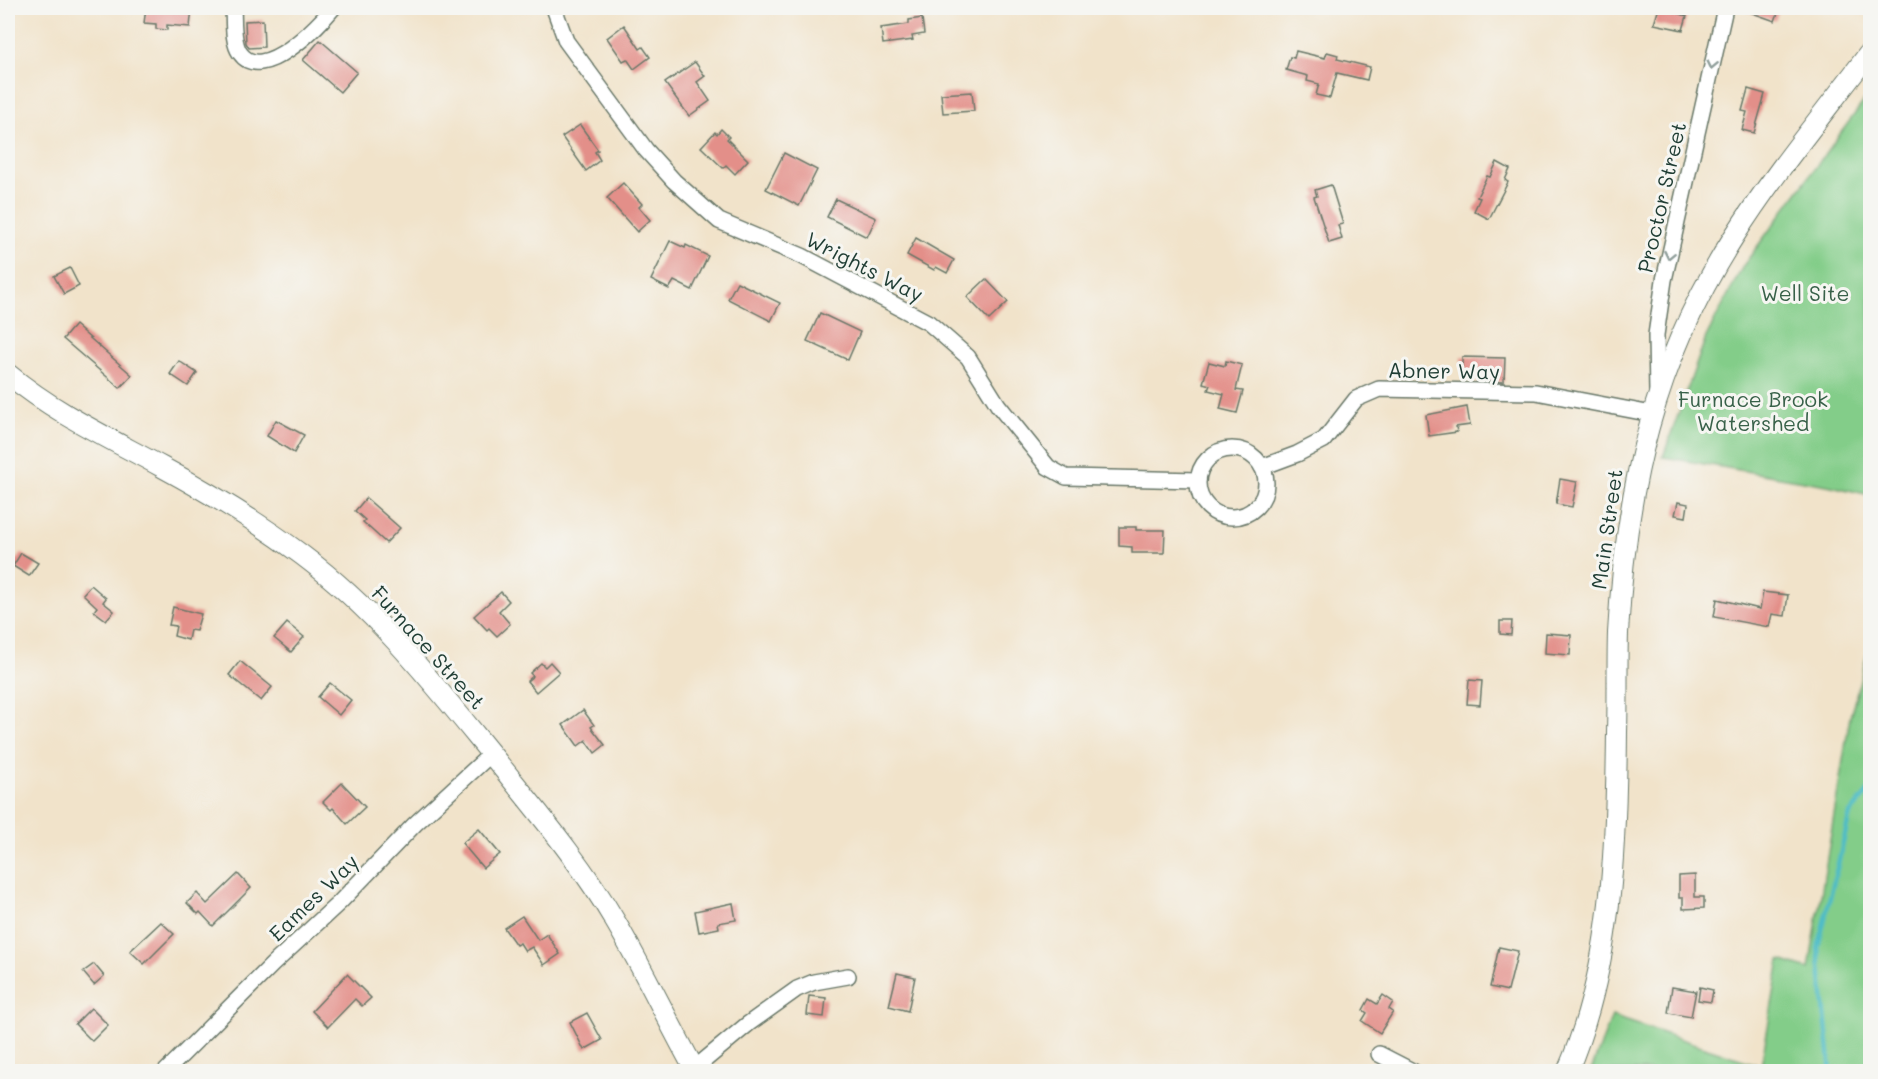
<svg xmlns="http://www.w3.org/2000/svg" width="1878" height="1079" viewBox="0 0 1878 1079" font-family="Mali,sans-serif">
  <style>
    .green { fill: #83cd89; stroke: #51855e; stroke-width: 1.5 }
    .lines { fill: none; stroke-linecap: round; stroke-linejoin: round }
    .stream { stroke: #4ebcc7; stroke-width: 4.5 }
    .building { fill: #e38f89 }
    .minor-casing { stroke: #687768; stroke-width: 18 }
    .major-casing { stroke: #687768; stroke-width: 22 }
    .minor { stroke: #fff; stroke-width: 15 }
    .major { stroke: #fff; stroke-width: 20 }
    .oneway { stroke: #8f9e9a }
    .labels { text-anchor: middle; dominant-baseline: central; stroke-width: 6; stroke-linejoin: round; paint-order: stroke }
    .street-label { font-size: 21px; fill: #1f3d34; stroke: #f6f6f2 }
    .park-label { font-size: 21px; fill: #386149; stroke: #f6f6f2 }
  </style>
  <rect width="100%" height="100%" fill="#f6f6f2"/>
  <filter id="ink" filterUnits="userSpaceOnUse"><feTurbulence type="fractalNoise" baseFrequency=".0167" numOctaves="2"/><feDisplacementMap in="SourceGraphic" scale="12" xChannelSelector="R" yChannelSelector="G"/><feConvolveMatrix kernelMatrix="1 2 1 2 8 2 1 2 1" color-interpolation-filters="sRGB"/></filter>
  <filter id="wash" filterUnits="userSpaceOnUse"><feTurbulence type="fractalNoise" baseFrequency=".008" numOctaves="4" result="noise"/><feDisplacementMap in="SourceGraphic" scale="24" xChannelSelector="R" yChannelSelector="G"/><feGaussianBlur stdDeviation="1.35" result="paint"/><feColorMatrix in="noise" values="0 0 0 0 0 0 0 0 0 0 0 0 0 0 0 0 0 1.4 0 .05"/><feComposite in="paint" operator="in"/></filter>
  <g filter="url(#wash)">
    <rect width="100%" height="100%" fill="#f1e3ca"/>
    <!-- green -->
    <g class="green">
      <path d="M1870,93V495L1827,485L1663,457L1706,337L1743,266Z"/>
      <path d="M1870,644V1071H1591L1612,1016L1761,1066L1780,960L1809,969L1850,717Z"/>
    </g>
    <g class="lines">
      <!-- stream -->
      <path class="stream" d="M1831,1072L1818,947L1850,814L1870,789"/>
    </g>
    <g id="blocks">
      <!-- building -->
      <g class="building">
        <path d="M146,8H192L190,27L167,25V30L156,29V24L144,23Z"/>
        <path d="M1659,8H1672L1671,11L1687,16L1683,30L1654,24Z"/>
        <path d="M1742,8H1780L1775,21L1741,9Z"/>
        <path d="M922,18L924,34L912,36L913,40L883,44L881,28L909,24V20Z"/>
        <path d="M263,20L264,47L249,48L246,43L245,21Z"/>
        <path d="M624,25L640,49L643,47L650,57L634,69L627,59L623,61L607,38Z"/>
        <path d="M320,40L357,72L340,92L303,60Z"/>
        <path d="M1296,51L1325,58L1327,52L1338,55L1337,59L1370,67L1367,80L1337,73L1330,98L1316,95L1319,84L1307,81L1308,76L1286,70L1290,57L1294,58Z"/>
        <path d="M695,62L705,76L697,82L710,101L689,116L665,83Z"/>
        <path d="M1748,89L1765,94L1754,133L1742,130L1747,112L1742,111Z"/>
        <path d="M972,92L974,111L943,113L941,94Z"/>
        <path d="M580,125L598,150L595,152L600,160L586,171L562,137Z"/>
        <path d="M721,129L729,137L727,139L748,160L735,174L726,165L723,168L701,147L715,132L717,134Z"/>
        <path d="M784,153L817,170L799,206L766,189Z"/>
        <path d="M1497,162L1510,169L1505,180L1508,182L1489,219L1474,211L1480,198L1477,197L1487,176L1490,177Z"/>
        <path d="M623,183L642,204L639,207L650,220L637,232L607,198Z"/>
        <path d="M1331,185L1343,224L1338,225L1342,239L1329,243L1314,197L1317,196L1315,190Z"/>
        <path d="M836,199L876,218L867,237L827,217Z"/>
        <path d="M916,238L954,260L947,273L936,267L934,270L907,255Z"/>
        <path d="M670,241L685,248L686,245L708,256L692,290L674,281L669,289L651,280Z"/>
        <path d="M70,268L79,286L64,294L54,276Z"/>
        <path d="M986,279L1008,302L989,320L967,297Z"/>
        <path d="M737,282L780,303L771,321L728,299Z"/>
        <path d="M820,313L860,332L848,360L807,341Z"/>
        <path d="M75,325L132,375L120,388L63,339Z"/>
        <path d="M1462,357L1505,358L1504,382L1477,381V375H1462Z"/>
        <path d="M179,361L197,373L188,386L170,374Z"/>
        <path d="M1226,361L1242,365L1236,390L1243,391L1237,413L1220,409L1224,394L1208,390L1210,385L1203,383L1209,362L1225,366Z"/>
        <path d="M1467,407L1470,425L1456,427L1457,432L1429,436L1426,415Z"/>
        <path d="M276,420L304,435L294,453L267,436Z"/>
        <path d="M1560,479L1577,482L1572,507L1556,504Z"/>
        <path d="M366,498L400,528L386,543L363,522L365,520L355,511Z"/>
        <path d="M1678,502L1688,504L1686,517L1675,515Z"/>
        <path d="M1119,527H1136V530H1165L1164,553H1132V547L1119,546Z"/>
        <path d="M21,553L38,563L29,576L13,566Z"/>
        <path d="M91,585L106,598L103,602L114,611L106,620L94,611L97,607L83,594Z"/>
        <path d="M501,592L509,601L499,611L510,624L497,636L489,628L487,630L474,616Z"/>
        <path d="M1763,592L1788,595L1785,616L1772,614L1769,627L1714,617L1717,599L1760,609Z"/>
        <path d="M173,607L201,614L196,631L190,630L188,640L174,636L176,626L169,625Z"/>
        <path d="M1500,621H1512L1511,635L1500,634Z"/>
        <path d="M287,623L304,637L291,652L274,638Z"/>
        <path d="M1546,633L1571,635L1570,655L1545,653Z"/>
        <path d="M240,661L272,687L261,701L229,675Z"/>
        <path d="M550,662L559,672L536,692L527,681L533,676L530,673L541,663L545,667Z"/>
        <path d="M1469,680L1482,681L1480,705L1467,704Z"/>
        <path d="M330,683L351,700L339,715L318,697Z"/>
        <path d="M583,710L594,725L591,727L605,745L595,753L586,740L578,746L563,725Z"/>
        <path d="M342,783L365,807L347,824L333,808L331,810L323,802Z"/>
        <path d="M479,829L500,854L483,868L462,843Z"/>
        <path d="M238,874L251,888L213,926L200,912L198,914L187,903L197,893L207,904Z"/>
        <path d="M1695,875V897H1704V908L1683,909V898H1679V876Z"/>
        <path d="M733,903L736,920L718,923L719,928L699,932L695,911Z"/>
        <path d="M522,916L538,940L547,934L560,954L544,965L532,947L525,951L520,943L516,945L504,928Z"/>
        <path d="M161,922L174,934L144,964L130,951Z"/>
        <path d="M1499,947L1518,951L1508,991L1490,987Z"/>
        <path d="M94,964L104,976L94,985L83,972Z"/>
        <path d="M897,973L915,977L908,1011L889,1006Z"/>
        <path d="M347,974L371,998L362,1006L355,999L328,1027L312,1011Z"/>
        <path d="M1672,987L1696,991L1691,1017L1668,1013Z"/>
        <path d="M1700,987L1713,990L1711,1002L1698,1000Z"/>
        <path d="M1383,995L1393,1002L1389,1009L1393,1012L1380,1033L1362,1021L1367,1013L1363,1010L1369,999L1377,1004Z"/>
        <path d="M809,996L826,998L824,1017L807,1015Z"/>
        <path d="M91,1008L108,1025L92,1041L75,1024Z"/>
        <path d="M587,1013L602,1040L584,1050L570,1022Z"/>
      </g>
    </g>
  </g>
  <g filter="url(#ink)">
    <use href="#blocks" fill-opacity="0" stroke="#687768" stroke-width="1.5"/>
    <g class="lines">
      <!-- minor casing -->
      <g class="minor-casing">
        <g id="minor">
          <path d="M233,8C234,21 232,42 240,53C262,85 319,25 333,8"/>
          <path d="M554,8L566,41L646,150L674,181L719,221L802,256L929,323L968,357L998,405L1048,467L1066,477L1198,480"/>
          <path d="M1657,393L1656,335L1664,280L1725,8"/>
          <circle cx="1232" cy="483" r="34"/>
          <path d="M1262,467L1297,454L1324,440L1356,399L1379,389L1536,392L1652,414"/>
          <path d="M1379,1054L1414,1072"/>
          <path d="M694,1069L748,1024L797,989L814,982L848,976"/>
          <path d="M165,1072L273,964L340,902L415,824L491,754"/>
        </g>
      </g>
      <!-- major casing -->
      <g class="major-casing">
        <g id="major">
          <path d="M8,374C55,413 109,438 162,467C210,493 258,522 302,555C377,611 434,684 492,755C535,809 580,861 615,921C644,970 668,1022 696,1072"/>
          <path d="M1567,1072C1613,966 1616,845 1617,732C1618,699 1617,666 1618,633C1626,486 1654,363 1733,238C1774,173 1824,113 1870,52"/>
        </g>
      </g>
      <!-- minor -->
      <use href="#minor" class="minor"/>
      <!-- major -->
      <use href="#major" class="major"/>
    </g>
    <!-- one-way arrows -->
    <defs><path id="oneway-chevron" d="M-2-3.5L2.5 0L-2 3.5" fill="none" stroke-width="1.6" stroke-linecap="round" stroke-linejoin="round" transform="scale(1.5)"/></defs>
    <g class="oneway">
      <use href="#oneway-chevron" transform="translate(1712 65) rotate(102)"/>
      <use href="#oneway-chevron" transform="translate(1669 255) rotate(102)"/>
    </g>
  </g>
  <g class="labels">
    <!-- street labels -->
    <g class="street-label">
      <text transform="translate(1661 197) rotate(-77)">Proctor Street</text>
      <text transform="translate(865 266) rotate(27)">Wrights Way</text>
      <text transform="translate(1444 370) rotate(1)">Abner Way</text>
      <text transform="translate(1606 529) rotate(-82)">Main Street</text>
      <text transform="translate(429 647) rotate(48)">Furnace Street</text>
      <text transform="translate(313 897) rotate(-44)">Eames Way</text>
    </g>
    <!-- park labels -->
    <g class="park-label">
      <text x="1805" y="292">Well Site</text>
      <text x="1753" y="398">Furnace Brook<tspan x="1753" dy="24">Watershed</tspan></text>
    </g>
  </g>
  <!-- margin -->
  <rect width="1878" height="1079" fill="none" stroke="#f6f6f2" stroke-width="30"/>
</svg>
